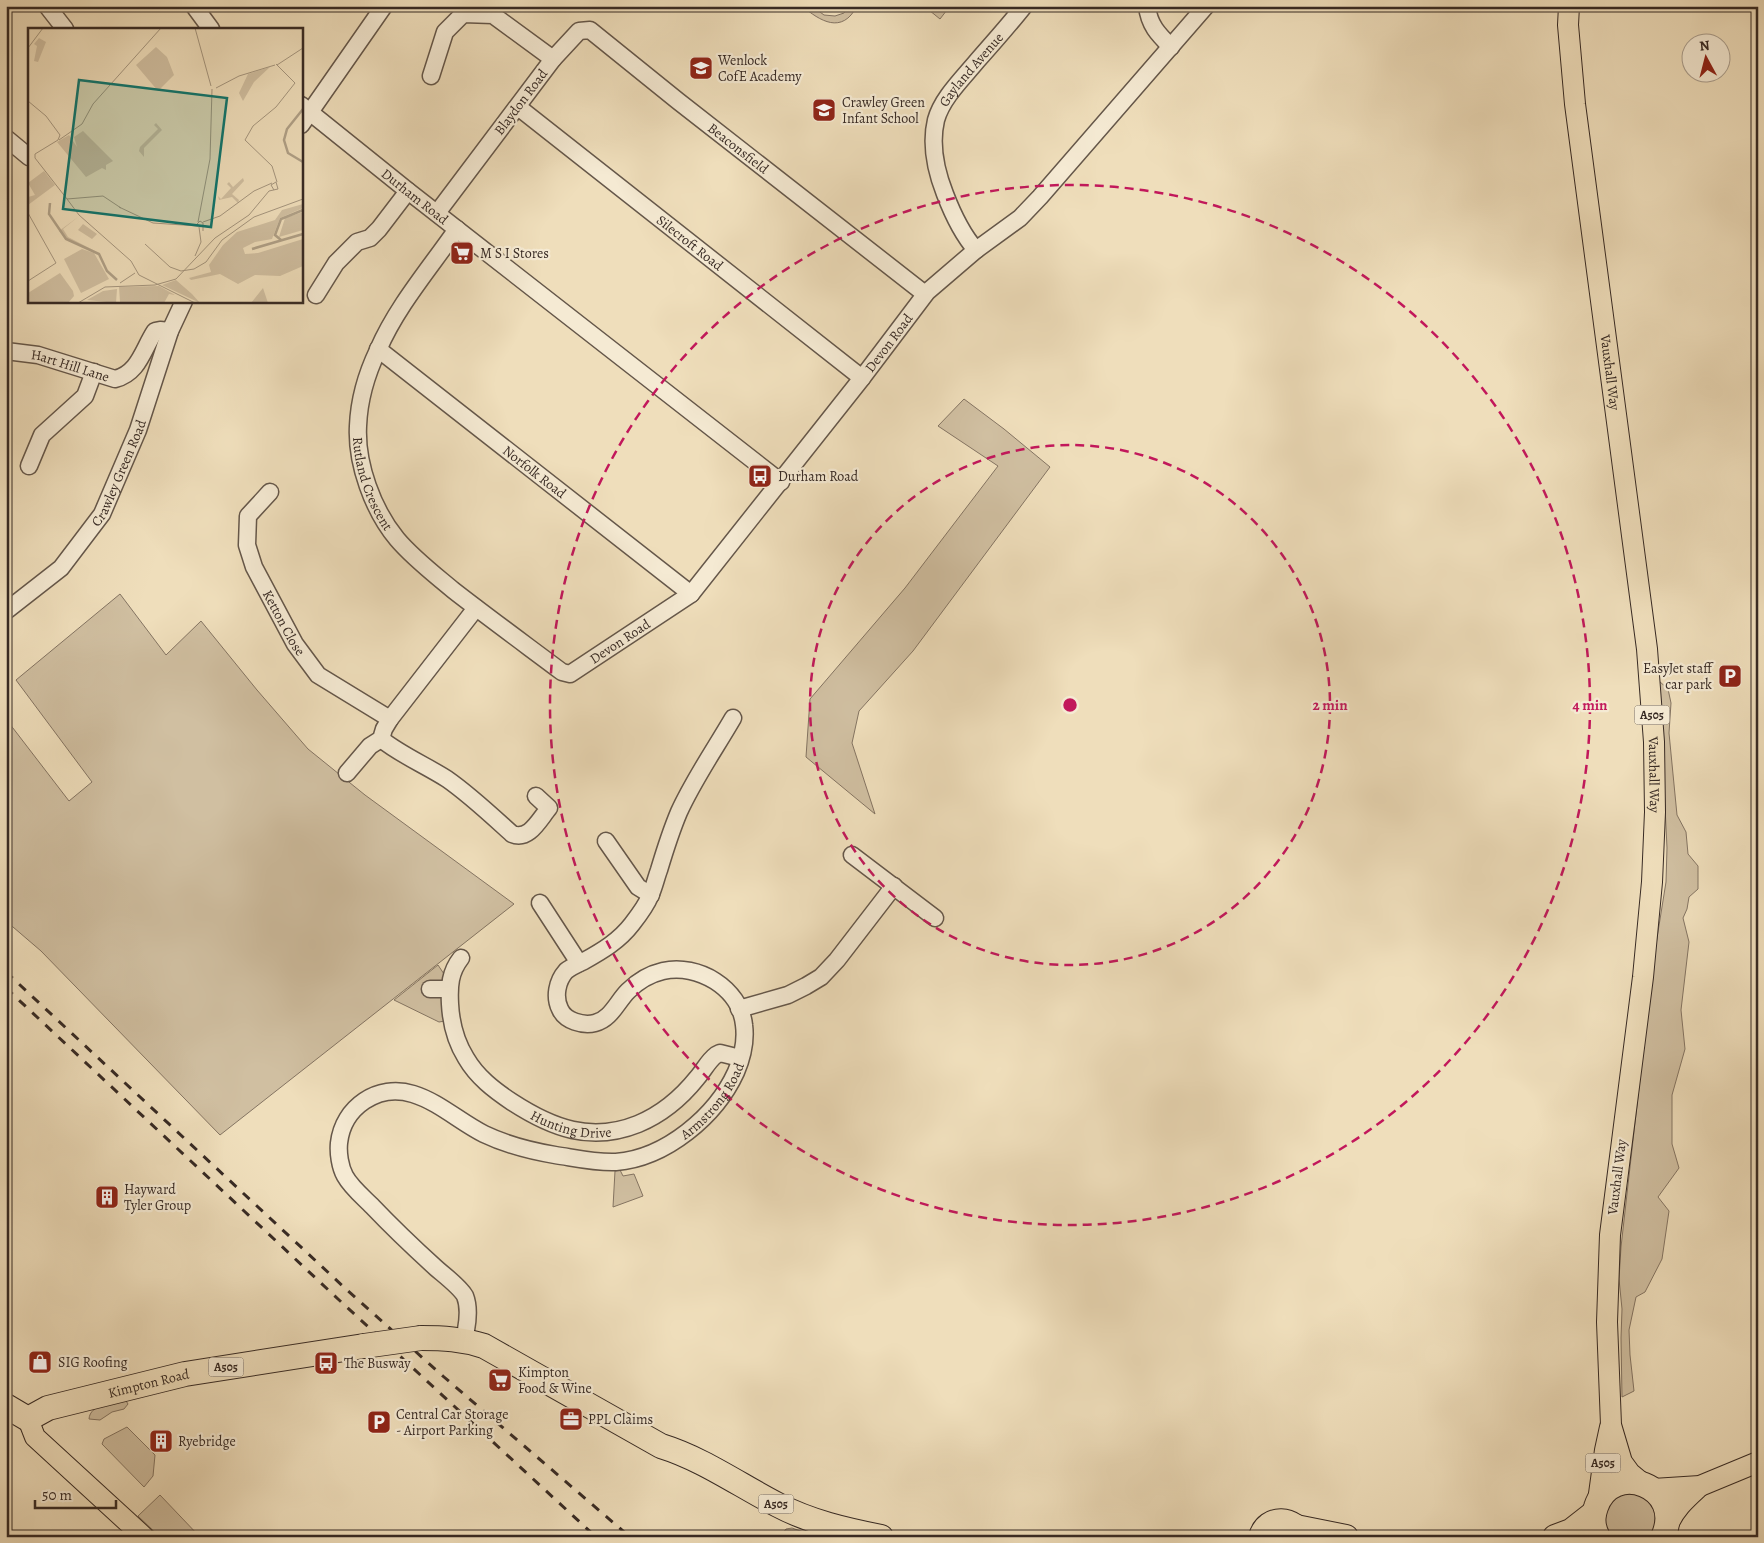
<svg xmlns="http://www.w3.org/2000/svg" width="1764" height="1543" viewBox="0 0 1764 1543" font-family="Alegreya,serif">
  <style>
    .green { fill: #d0bfa1; stroke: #847462 }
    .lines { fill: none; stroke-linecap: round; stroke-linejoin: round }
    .minor-casing { stroke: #65574a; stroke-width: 19 }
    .major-casing { stroke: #372a24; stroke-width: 22 }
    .highway-casing { stroke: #372a24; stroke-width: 26 }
    .minor { stroke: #f5ead3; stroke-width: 16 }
    .major { stroke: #efdebb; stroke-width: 20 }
    .highway { stroke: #efdebb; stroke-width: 24 }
    .rail { stroke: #372a24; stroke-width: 3; stroke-dasharray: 9 9; stroke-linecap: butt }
    .highway-bridge-casing { stroke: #372a24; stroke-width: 26; stroke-linecap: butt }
    .highway-bridge { stroke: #efdebb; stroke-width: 24 }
    .ring { fill: none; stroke: #c2185b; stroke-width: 2.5; stroke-dasharray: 9 6 }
    .labels { text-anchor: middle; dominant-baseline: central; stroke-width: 4.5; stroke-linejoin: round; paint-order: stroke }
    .shield { fill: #f5ead3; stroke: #706458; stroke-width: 1 }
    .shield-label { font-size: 12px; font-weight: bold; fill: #372a24 }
    .poi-label { font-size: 14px; fill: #372a24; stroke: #f5ead3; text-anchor: start }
    .street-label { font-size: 14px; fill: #372a24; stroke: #f5ead3 }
    .inset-river { fill: none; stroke: #b0a188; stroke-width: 2.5 }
    .inset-road { fill: none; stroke: #a5967f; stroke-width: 1 }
    .view { fill: #0f766e; fill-opacity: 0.15; stroke: #0f766e; stroke-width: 2.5 }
    .inset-edge { fill: none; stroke: #372a24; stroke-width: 2.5 }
    .centre { fill: #c2185b; stroke: #f5ead3; stroke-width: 2.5 }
    .ring-label { font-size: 15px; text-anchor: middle; font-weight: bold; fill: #c2185b; stroke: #f5ead3; stroke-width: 4.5; stroke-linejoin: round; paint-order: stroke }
  </style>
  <rect width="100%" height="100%" fill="#efdebb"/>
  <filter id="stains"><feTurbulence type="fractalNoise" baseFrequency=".004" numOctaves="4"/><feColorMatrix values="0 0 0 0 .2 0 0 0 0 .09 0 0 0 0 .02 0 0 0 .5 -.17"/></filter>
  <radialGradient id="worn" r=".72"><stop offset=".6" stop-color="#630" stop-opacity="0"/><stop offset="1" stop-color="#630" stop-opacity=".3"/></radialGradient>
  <!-- green -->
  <g class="green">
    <path d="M802,6H812L824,15L835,16L844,13L849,6H857C842,35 820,21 802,6Z"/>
    <path d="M924,6H950L940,19Z"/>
    <path d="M964,399L1004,429L1050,467L913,651L859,711L852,743L875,814L806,757L810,699L905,588L998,466L938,426Z"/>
    <path d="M120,594L166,655L201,621L257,690L308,749L365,795L514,904L220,1135L41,951L6,921V719L69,801L92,782L16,680Z"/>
    <path d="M1659,681L1668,689L1671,703L1669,733L1677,815L1686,832L1688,854L1698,866V889L1689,897L1687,909L1683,918L1689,942L1681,1010L1685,1049L1672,1095V1144L1679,1168L1658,1197L1669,1211L1662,1259L1645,1292L1636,1297L1629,1330L1630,1355L1634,1391L1622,1397L1621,1338L1622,1309L1619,1279L1621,1247L1653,963L1666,882L1667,848Z"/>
    <path d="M438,965L444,974L443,996L445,1021L439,1022L394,1000Z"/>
    <path d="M620,1170L623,1176L634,1174L643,1196L613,1207L615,1171Z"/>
    <path d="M125,1399L128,1404L124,1409L112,1412L100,1420L89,1419C90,1404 113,1403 125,1399Z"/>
    <path d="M127,1427L155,1455L153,1476L144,1487L102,1444L104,1439Z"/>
    <path d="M1620,1494H1642L1656,1510L1654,1531L1649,1537H1613C1597,1519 1606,1508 1620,1494Z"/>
    <path d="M160,1495L200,1537H160L138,1516Z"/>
    <path d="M792,1528L817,1537H784L783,1533L786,1529Z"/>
  </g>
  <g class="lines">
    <!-- minor casing -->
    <g class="minor-casing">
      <g id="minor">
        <path d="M47,6L65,29"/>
        <path d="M194,6L211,29"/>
        <path d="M1147,6C1149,25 1158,34 1171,47"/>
        <path id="s1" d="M553,59L579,31L590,30L678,101L925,294"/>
        <path d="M431,76L445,32L463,14L493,15L553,59L437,213"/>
        <path id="s2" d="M301,105L408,191L781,482"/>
        <path id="s3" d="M518,107L862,378"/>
        <path d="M301,125L384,6"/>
        <path d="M6,138L29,157"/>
        <path id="s4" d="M457,229C430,268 397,306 378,350C367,373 359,400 358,426C356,464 373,510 397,539C413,558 434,574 453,590C489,618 526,645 562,672L570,674L691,594L862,378L927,292L976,250L1020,218L1040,197L1206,6"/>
        <path id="s5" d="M976,250C962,234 953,215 945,194C936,171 930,145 936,120C942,98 963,78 977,61C993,43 1009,25 1024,6"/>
        <path d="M316,295L336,263L357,242L370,238L379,229L408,191"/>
        <path id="s6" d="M378,349L691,594"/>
        <path id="s7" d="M6,351L38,355L115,379C139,373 143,349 155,331L160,330L170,331"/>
        <path d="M29,466L42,435L85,396L94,372"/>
        <path id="s8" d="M270,492L248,516L247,545L254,567L295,644L318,675L390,719"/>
        <path id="s9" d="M6,611L61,568L102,514L138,430L170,331L184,301"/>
        <path d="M381,739C401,755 425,765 447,779C470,795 491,815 512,834C529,841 539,820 549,808L536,796"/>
        <path d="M347,773L370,746L381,739L384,729L390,719L476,608"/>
        <path d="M606,841L638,887L651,895"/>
        <path d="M852,855L935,918"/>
        <path d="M540,903L579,963"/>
        <path id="s10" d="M461,958C450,972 449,986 450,1004C451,1023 456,1042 466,1058C477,1077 494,1090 512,1102C552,1128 591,1143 638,1124C662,1114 681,1098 697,1078C704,1070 708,1061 716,1055L720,1053L740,1058"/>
        <path d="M430,989H449"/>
        <path d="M739,1009L788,995L806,986L821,977L837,960L894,886"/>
        <path id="s11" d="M466,1330C468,1319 469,1306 465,1296C460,1287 444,1275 436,1268C414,1248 393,1228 372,1206C363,1197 351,1187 345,1176C340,1167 338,1153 339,1143C343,1107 378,1083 413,1094C439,1102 460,1122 484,1134C507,1145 531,1151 555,1155C575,1158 596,1163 616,1162C666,1158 716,1116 736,1072C742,1058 746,1040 744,1025C740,988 698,963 663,971C650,974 638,981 628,991C617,1002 611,1019 595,1023C583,1026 565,1021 560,1009C554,997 557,981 566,971C571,967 578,964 584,961C602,951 619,941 632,924C639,915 646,906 650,896C654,888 656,878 659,870C665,850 671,831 679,812C694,779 715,749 733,718"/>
      </g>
    </g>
    <!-- major casing -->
    <g class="major-casing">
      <g id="major">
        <path id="s12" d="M1569,6L1568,25L1575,104L1647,649L1654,742L1655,812L1652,882L1643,977L1610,1235L1607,1322L1611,1425L1622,1462L1630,1473L1642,1483"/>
        <path d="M28,1419L35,1437L144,1537"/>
        <path d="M1653,1489L1700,1486L1758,1462"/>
        <path d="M1598,1501L1605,1450L1610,1427"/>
        <path d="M1668,1525C1675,1508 1687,1498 1700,1486"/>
      </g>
    </g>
    <!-- highway casing -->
    <g class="highway-casing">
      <g id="highway">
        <path d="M421,1338C443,1338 462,1339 484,1346L661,1446C703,1459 739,1485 778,1505C810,1522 846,1530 881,1537"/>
        <path id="s13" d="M6,1406L28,1419L48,1408L185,1374L364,1346"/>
        <path d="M1296,1527L1346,1537"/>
        <path d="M1261,1537C1267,1515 1295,1517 1303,1537"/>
        <path d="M1555,1537L1571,1531L1594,1513"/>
        <path d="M1598,1537C1593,1528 1592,1517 1596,1507C1612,1459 1686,1486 1663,1537"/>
      </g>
    </g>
    <!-- minor -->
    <use href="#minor" class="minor"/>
    <!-- major -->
    <use href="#major" class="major"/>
    <!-- highway -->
    <use href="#highway" class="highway"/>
    <!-- rail -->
    <g class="rail">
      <path d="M6,972L347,1290L444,1377L630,1537"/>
      <path d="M6,988L338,1299L596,1537"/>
    </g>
    <!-- highway-bridge casing -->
    <g class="highway-bridge-casing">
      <path id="highway-bridge" d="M364,1346L421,1338"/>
    </g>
    <!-- highway-bridge -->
    <use href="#highway-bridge" class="highway-bridge"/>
  </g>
  <!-- distance rings -->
  <g class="ring">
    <circle cx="1070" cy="705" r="260"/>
    <circle cx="1070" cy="705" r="520"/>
  </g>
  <!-- icons -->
  <defs>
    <g id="school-square" transform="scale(1.25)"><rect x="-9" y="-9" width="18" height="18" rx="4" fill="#8f2418" stroke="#f5ead3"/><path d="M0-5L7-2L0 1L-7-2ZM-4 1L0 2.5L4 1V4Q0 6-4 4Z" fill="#fff"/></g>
    <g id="supermarket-square" transform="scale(1.25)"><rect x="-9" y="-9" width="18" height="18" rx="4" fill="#8f2418" stroke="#f5ead3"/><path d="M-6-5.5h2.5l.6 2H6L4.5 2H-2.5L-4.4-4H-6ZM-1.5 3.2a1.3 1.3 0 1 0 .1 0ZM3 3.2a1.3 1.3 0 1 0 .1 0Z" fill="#fff"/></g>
    <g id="bus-square" transform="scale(1.25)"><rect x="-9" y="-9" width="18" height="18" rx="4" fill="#8f2418" stroke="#f5ead3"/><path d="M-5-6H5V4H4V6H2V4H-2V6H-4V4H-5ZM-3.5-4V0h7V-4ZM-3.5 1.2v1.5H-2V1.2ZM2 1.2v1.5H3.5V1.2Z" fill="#fff"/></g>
    <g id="parking-square" transform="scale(1.25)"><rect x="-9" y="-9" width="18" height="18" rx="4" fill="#8f2418" stroke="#f5ead3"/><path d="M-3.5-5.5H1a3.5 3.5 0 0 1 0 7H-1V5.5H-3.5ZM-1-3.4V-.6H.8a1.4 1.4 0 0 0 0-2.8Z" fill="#fff"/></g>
    <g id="building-square" transform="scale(1.25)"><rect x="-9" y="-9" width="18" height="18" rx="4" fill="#8f2418" stroke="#f5ead3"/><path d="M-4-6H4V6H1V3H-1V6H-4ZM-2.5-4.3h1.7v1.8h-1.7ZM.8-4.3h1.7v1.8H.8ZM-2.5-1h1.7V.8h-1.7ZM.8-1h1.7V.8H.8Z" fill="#fff"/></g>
    <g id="shop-square" transform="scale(1.25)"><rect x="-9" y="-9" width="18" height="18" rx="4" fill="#8f2418" stroke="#f5ead3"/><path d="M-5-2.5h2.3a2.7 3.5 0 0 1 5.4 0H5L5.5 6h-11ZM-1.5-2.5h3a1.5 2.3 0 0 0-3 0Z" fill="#fff"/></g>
    <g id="office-square" transform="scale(1.25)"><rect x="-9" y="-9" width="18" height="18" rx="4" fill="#8f2418" stroke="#f5ead3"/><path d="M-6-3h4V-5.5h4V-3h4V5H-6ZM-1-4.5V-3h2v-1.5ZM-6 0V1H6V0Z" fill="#fff"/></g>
  </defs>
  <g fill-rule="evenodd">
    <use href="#school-square" x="701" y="68"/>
    <use href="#school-square" x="824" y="110"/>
    <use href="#supermarket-square" x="462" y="253"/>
    <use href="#bus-square" x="760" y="476"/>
    <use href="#parking-square" x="1730" y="676"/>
    <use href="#building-square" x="107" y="1197"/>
    <use href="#shop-square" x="40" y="1362"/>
    <use href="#bus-square" x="326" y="1363"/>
    <use href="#supermarket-square" x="500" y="1380"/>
    <use href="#office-square" x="571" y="1419"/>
    <use href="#parking-square" x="379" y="1422"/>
    <use href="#building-square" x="161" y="1441"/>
  </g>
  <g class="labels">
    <!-- shield labels -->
    <g class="shield">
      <rect x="1634.5" y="705.5" width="35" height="19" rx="4"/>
      <rect x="208.5" y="1357.5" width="35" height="19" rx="4"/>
      <rect x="1585.5" y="1453.5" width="35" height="19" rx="4"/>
      <rect x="758.5" y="1494.5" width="35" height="19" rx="4"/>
    </g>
    <g class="shield-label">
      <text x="1652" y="715">A505</text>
      <text x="226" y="1367">A505</text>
      <text x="1603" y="1463">A505</text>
      <text x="776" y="1504">A505</text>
    </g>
    <!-- poi labels -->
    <g class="poi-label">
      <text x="718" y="60">Wenlock<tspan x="718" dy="16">CofE Academy</tspan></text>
      <text x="842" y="102">Crawley Green<tspan x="842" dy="16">Infant School</tspan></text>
      <text x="480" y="253">M S I Stores</text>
      <text x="778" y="476">Durham Road</text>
      <text x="1712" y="668" text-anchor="end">EasyJet staff<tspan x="1712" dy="16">car park</tspan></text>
      <text x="124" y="1189">Hayward<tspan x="124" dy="16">Tyler Group</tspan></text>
      <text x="58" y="1362">SIG Roofing</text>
      <text x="344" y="1363">The Busway</text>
      <text x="518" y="1372">Kimpton<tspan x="518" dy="16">Food &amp; Wine</tspan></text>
      <text x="396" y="1414">Central Car Storage<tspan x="396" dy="16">- Airport Parking</tspan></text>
      <text x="588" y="1419">PPL Claims</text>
      <text x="178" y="1441">Ryebridge</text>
    </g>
    <!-- street labels -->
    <g class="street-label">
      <text stroke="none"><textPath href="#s5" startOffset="202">Gayland Avenue</textPath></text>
      <text transform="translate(521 102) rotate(-53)">Blaydon Road</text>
      <text stroke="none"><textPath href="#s1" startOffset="239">Beaconsfield</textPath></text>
      <text stroke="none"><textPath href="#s2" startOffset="146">Durham Road</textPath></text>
      <text stroke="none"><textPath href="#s3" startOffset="219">Silecroft Road</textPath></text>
      <text stroke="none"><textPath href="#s4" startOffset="1031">Devon Road</textPath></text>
      <text stroke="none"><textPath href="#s7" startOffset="66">Hart Hill Lane</textPath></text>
      <text stroke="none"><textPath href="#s12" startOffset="369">Vauxhall Way</textPath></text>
      <text stroke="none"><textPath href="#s9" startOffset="182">Crawley Green Road</textPath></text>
      <text stroke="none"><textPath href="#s6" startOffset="199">Norfolk Road</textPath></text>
      <text stroke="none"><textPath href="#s4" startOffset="284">Rutland Crescent</textPath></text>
      <text stroke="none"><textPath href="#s8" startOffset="148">Ketton Close</textPath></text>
      <text stroke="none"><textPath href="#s4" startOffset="626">Devon Road</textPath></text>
      <text stroke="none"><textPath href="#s12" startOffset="774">Vauxhall Way</textPath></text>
      <text stroke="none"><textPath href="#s11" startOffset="676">Armstrong Road</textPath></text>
      <text stroke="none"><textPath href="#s10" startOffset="234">Hunting Drive</textPath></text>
      <text transform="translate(1617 1177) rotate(-83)">Vauxhall Way</text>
      <text stroke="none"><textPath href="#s13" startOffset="152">Kimpton Road</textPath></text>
    </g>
  </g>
  <!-- overview -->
  <g transform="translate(28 28)">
    <rect width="275" height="275" fill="#efdebb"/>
    <path d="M11,10L18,14L10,34L6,33L9,18L6,16ZM128,19L139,29L146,47L130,63L108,37ZM242,39L226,54L215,73L211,65L220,46ZM128,95L134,102L116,120V129L111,123L112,119L130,101L126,97ZM55,103L85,133L78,137V142L74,140L58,149L29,114L41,107L49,119L46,109ZM16,143L27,157L0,177V169L7,167L0,155ZM215,150L216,153L204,166L211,172L210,175L204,169L191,172L190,168L193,171L203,160L199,156L201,154L205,159ZM275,176V180L252,190L244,211L227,214L215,220L217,226L230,225L275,211V238L252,248L227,247L210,256L192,246L163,252L161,250L183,244L181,237L195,217L209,204L247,192L254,182ZM275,184V202L251,209L257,190ZM50,189L35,201L40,209L67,223L41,213L31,203ZM55,196L69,206L64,211L50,202ZM54,221L66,225L81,251L53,265L36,231ZM32,245L45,263L46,268L40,275H0V265ZM148,252L164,266L172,275L134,257ZM131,258L147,267L141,266L136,275L92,274L91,259ZM235,260L240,275H223ZM89,261L88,275L59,272L75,263Z" fill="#d0bfa1"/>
    <path class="inset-river" d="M275,81L259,101L256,112L260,125L275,134M22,175L21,186L38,211L71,226L79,243L89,252M253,212L247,207L253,191L275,182M224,221L275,206"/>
    <path class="inset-road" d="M167,0L183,58M0,20L15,0M248,36L267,55L248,79L225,98L217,112L244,138L249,154M249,37L275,20M188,60L211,48L247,37M0,73L18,88L32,107L30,112L7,126V130M31,112L54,96L65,76L133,0M7,130L39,171L75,168L93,180M39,171L51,187L103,233L111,247L167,275M91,179L125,195L170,198M0,185L28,235L0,253M170,194L182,131L184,61M175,194L192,188L226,163L244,155M173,199L169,196L172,193L175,195V203M117,216L142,239L153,243L166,241L178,234L194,212L226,189L275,171M167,228L173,214L171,199M92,255L107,245M50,275L77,259L127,257L148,251L187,210L221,187L241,163L250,161L248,154L243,157L246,162"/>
    <path class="view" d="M51,52L199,70L183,199L35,181Z"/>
    <rect width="275" height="275" class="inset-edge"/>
  </g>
  <circle cx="1070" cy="705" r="8" class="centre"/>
  <g class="ring-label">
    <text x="1330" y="710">2 min</text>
    <text x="1590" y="710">4 min</text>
  </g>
  <!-- margin -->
  <rect width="1764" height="1543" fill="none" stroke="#efdebb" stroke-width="25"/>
  <rect x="8" y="8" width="1749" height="1528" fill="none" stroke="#372a24" stroke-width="2.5"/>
  <rect x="12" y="12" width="1739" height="1518" fill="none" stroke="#372a24"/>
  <!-- north arrow -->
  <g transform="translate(1706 58) rotate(353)"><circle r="24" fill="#f5ead3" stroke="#a99d8d"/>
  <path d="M0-4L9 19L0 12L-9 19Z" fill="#8f2418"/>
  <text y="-8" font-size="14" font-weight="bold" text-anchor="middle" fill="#372a24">N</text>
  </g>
  <!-- scale -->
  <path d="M35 1500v8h81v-8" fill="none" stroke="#372a24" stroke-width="2.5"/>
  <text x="42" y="1500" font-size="15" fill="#372a24" stroke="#f5ead3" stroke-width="4" paint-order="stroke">50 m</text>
  <rect width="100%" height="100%" filter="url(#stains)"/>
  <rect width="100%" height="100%" fill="url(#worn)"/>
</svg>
